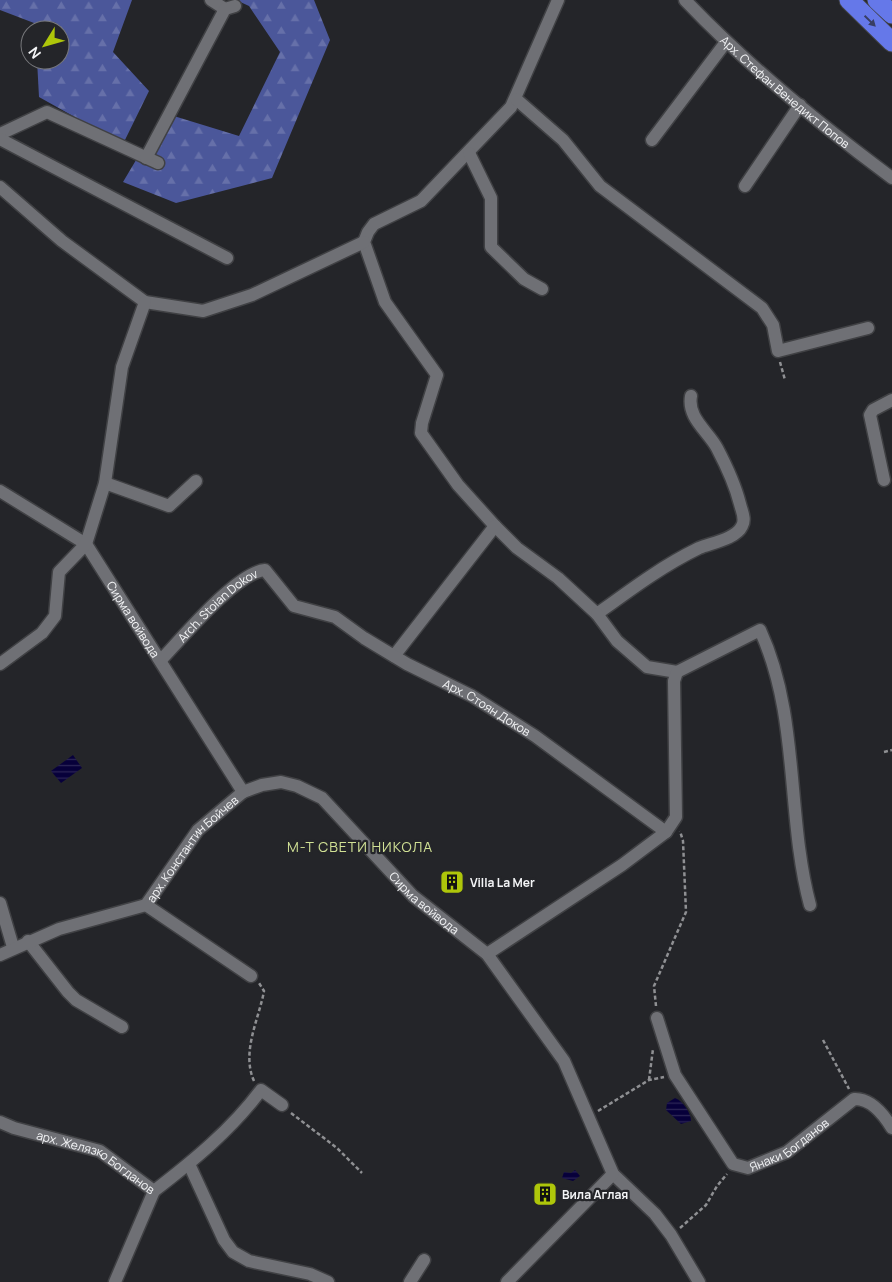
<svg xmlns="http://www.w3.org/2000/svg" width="892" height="1282" viewBox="0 0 892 1282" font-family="Manrope,sans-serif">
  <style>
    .forest { fill: url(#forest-firs) }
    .water { fill: url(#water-rules) }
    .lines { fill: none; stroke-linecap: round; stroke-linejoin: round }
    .minor-casing { stroke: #404144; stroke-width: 15 }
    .highway-casing { stroke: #404144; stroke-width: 21 }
    .path { stroke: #8f9093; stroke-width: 2.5; stroke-dasharray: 4 2.5; stroke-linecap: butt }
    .minor { stroke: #6f7075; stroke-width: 12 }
    .highway { stroke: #6578e9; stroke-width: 19 }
    .oneway { fill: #383e63 }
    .labels { text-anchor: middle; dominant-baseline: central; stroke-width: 4.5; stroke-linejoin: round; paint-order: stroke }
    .street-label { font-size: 12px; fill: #f4f5f7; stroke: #242529 }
    .poi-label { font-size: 12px; font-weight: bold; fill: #f4f5f7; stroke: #242529; text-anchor: start }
    .neighbourhood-label { font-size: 14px; letter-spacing: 1px; fill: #d1e195; stroke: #242529 }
  </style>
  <defs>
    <pattern id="forest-firs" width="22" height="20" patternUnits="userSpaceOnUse" patternTransform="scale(1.25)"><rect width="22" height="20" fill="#4b579a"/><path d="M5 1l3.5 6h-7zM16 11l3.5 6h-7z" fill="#6670a9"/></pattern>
    <pattern id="water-rules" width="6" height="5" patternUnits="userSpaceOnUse" patternTransform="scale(1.25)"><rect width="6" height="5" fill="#07003a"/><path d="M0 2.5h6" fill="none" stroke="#2c2657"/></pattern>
  </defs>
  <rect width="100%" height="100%" fill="#242529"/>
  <!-- forest -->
  <g class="forest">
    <path d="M0,0H132L113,52L149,91L123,144L39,97L37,60H60V30H35L34,23L0,10Z"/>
    <path d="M236,0H314L330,40L272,178L176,203L123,182L164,113L239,136L280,52L249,6Z"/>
  </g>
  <!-- water -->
  <g class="water">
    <path d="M73,755L82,768L61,783L51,771Z"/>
    <path d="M675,1098C683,1101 691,1113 691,1121L681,1124L666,1110L667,1103Z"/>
    <path d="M575,1170L580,1176L573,1181L562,1178L564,1172L571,1173Z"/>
  </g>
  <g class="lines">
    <!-- minor casing -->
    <g class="minor-casing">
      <g id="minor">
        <path d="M211,0L225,9"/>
        <path d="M558,0L511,107L421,201L374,224L368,232L364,242L385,302L437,375L422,423L421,433L458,485L495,526L517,548L558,578L597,614C630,590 662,566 699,548C711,543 736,539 742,526C746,519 742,512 740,504C735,484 727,467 717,448C708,431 687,418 691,396"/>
        <path id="s1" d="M685,0C748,66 819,124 892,178"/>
        <path d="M516,99L563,140L600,186L762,308L773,325L778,351L868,328"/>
        <path d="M0,134L47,112L158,163"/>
        <path d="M0,139L227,258"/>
        <path d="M652,140L726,42"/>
        <path d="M469,153L491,198V247L524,279L542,289"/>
        <path d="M146,158L225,9L235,6"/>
        <path d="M745,186L800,105"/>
        <path d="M0,187L62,241L145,302L203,311L252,295L364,242"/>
        <path d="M884,480L870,415L873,410L892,400"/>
        <path d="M105,483L169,506L196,481"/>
        <path id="s2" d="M0,491L86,544L243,792L262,785L281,782L297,786L322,798L413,896L487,954L564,1061L613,1174L655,1214L671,1235L699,1282"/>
        <path d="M597,614L617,641L647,667L677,672"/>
        <path d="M394,656L495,526"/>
        <path id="s3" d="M161,660C182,638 237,572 265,570L294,606L335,617L364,638L407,664L472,696L535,736L666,832"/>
        <path d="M0,664L42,633L55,616L59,572L86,544L105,483L122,367L145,302"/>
        <path d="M0,903L13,947"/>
        <path d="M146,905L251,976"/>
        <path d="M28,941L68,992L76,1000L122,1027"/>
        <path d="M487,954L622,865L666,832L676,817L674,681L677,672L760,630C800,717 786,815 810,905"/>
        <path id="s4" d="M0,955L59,929L146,905L198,830L243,792"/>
        <path id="s5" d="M657,1018L675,1075L733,1164L748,1168L787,1152L854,1099C871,1098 884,1115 892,1128"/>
        <path id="s6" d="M0,1122L14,1128L100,1151L154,1191L115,1282"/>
        <path d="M189,1164L224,1240L233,1252L249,1261L310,1274L328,1282"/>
        <path d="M154,1191C193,1161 231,1130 261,1090L282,1105"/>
        <path d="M410,1282L424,1260"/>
        <path d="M507,1282L613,1174"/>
      </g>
    </g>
    <!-- highway casing -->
    <g class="highway-casing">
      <g id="highway">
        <path d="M849,0L892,42"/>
        <path d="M877,0L892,14"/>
      </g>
    </g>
    <!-- path -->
    <g class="path">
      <path d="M780,362L785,380"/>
      <path d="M884,752L892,750"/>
      <path d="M656,1006L654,986L686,912L683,841L680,831"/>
      <path d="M823,1040L849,1089"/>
      <path d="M649,1080L653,1049"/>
      <path d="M254,1081C241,1052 259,1019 264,991L259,983"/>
      <path d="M598,1111L649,1080L664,1077"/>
      <path d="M291,1113L337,1148L362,1173"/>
      <path d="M680,1228L706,1205L717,1186L727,1174"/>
    </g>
    <!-- minor -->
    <use href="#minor" class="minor"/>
    <!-- highway -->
    <use href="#highway" class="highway"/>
  </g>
  <!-- one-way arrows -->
  <defs><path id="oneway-solid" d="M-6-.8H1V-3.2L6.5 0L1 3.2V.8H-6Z" transform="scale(1.25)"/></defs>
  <use class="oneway" href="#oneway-solid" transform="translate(870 21) rotate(44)"/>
  <!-- icons -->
  <defs>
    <g id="building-square" transform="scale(1.25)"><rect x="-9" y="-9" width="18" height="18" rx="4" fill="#aec60a" stroke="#242529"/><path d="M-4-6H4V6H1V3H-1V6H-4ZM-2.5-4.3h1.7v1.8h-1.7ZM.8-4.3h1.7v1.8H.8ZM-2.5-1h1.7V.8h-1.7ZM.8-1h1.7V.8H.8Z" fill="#111"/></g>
  </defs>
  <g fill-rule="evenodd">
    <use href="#building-square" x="452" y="882"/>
    <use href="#building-square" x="545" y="1194"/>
  </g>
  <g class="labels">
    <!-- street labels -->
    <g class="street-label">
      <text stroke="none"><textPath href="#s1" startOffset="136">Арх. Стефан Венедикт Попов</textPath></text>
      <text stroke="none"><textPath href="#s3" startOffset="79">Arch. Stoian Dokov</textPath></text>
      <text stroke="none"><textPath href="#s2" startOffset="190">Сирма войвода</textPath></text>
      <text stroke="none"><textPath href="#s3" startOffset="405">Арх. Стоян Доков</textPath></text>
      <text stroke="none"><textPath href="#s4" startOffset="228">арх. Константин Бойчев</textPath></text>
      <text stroke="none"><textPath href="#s2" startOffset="625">Сирма войвода</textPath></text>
      <text stroke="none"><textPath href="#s5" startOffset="229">Янаки Богданов</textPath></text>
      <text stroke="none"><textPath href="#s6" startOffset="105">арх. Желязко Богданов</textPath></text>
    </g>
    <!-- poi labels -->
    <g class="poi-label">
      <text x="470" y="882">Villa La Mer</text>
      <text x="562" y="1194">Вила Аглая</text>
    </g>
    <!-- neighbourhood labels -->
    <g class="neighbourhood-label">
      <text x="360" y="846">М-Т СВЕТИ НИКОЛА</text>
    </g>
  </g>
  <!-- north arrow -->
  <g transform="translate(45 45) rotate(233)"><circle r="24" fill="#242529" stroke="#77787b"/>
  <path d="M0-4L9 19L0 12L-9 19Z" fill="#aec60a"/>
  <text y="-8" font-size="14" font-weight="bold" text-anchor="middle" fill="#f4f5f7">N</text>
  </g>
</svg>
